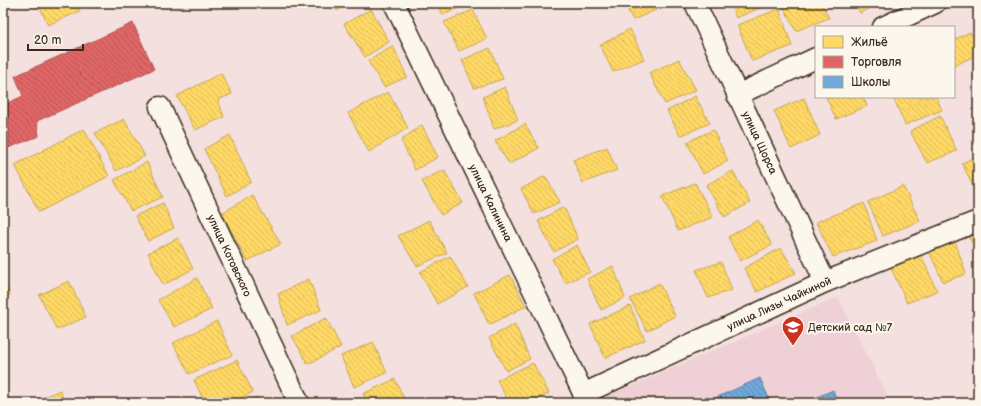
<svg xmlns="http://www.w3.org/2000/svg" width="981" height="406" viewBox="0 0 981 406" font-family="'Balsamiq Sans',sans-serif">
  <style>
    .built { fill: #efd0d6 }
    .homes { fill: url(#homes-back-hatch); stroke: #c4a450 }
    .shops { fill: url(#shops-back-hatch); stroke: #ae5450 }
    .schools { fill: url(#schools-back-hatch); stroke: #5f82a3 }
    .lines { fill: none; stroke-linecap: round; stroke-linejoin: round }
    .street-casing { stroke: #3b2a1e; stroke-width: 23 }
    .street { stroke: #fbf7ec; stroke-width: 20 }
    .labels { text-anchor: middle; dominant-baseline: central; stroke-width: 4; stroke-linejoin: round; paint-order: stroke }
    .street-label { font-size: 11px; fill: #3b2a1e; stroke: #fbf7ec }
    .poi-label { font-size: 11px; fill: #3b2a1e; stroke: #fbf7ec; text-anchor: start }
  </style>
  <defs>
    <pattern id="homes-back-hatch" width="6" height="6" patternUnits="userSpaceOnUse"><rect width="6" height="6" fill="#ffd966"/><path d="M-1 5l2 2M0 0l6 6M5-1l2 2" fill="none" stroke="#dbba58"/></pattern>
    <pattern id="shops-back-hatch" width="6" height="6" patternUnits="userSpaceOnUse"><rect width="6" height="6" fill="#e06666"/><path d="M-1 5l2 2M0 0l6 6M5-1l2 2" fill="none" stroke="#b75453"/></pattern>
    <pattern id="schools-back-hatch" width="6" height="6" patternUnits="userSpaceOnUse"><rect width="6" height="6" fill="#6fa8dc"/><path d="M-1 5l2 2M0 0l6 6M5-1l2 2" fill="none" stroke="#5c89b2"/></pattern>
  </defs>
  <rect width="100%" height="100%" fill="#f4e0df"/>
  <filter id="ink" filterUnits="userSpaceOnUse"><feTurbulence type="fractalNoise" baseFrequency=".025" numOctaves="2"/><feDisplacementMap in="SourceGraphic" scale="8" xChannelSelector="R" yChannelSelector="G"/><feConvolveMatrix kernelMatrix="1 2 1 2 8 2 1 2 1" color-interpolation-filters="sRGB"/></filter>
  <g filter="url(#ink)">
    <!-- built -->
    <path class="built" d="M838,297L891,403H611L608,396Z"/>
    <!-- homes -->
    <g class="homes">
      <path d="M38,3H76L80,11L48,25Z"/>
      <path d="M332,3H349L337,11Z"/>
      <path d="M437,3H471L443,15Z"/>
      <path d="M624,3H655L658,9L633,20Z"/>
      <path d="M730,3H771L736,18Z"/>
      <path d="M789,3H821L829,18L796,31L783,6Z"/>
      <path d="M855,3H880L860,13Z"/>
      <path d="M371,9L389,42L365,57L344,24Z"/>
      <path d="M779,9L792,46L752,61L737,25Z"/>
      <path d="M473,10L487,39L459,51L444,22Z"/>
      <path d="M630,29L644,59L613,72L600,45Z"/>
      <path d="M970,32L978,47V54L954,66V40Z"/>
      <path d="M393,46L407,77L384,87L368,61Z"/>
      <path d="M490,48L503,79L474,88L462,60Z"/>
      <path d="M679,59L696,90L665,104L649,73Z"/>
      <path d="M221,73L232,94L218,100L224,117L195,130L177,96Z"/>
      <path d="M505,87L518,120L494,129L483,97Z"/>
      <path d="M388,92L408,128L369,152L348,113Z"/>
      <path d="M695,96L710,123L680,136L667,111Z"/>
      <path d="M826,97H863L867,106L836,119Z"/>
      <path d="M893,97H936L942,110L905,125Z"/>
      <path d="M804,98L820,135L791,149L774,111Z"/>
      <path d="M940,116L957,151L927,163L910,131Z"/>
      <path d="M124,119L145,156L116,171L95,133Z"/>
      <path d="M525,124L539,148L509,164L495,141Z"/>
      <path d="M422,125L438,157L415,170L401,140Z"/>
      <path d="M84,129L109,176L39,212L15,165Z"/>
      <path d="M713,130L728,161L703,174L687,142Z"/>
      <path d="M230,135L251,182L227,196L204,149Z"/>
      <path d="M607,147L617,170L583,183L573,160Z"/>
      <path d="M978,156V197L962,163Z"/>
      <path d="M147,162L163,197L131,211L114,180Z"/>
      <path d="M444,170L463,203L441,215L422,181Z"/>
      <path d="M733,171L750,203L724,217L706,185Z"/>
      <path d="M545,176L560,202L534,214L521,189Z"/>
      <path d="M695,183L713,217L678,231L662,196Z"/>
      <path d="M903,186L920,221L883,236L868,202Z"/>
      <path d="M252,195L281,244L247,261L222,213Z"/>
      <path d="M163,203L174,228L148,241L135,216Z"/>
      <path d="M864,203L877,241L833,257L816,222Z"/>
      <path d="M564,207L578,239L554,252L538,221Z"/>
      <path d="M429,220L447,253L417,266L398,236Z"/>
      <path d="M758,220L772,245L740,261L728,237Z"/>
      <path d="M978,230V253L968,236Z"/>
      <path d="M178,238L193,269L163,285L148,253Z"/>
      <path d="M955,241L966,274L943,282L929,251Z"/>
      <path d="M577,245L590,272L565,283L552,259Z"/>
      <path d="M781,248L796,273L757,292L744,268Z"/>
      <path d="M921,255L937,291L907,303L891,268Z"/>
      <path d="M450,256L468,287L437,304L420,272Z"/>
      <path d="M721,262L732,290L708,298L696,270Z"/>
      <path d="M613,266L625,298L601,310L587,279Z"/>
      <path d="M510,275L526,306L489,325L474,293Z"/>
      <path d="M197,278L212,309L174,327L158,300Z"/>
      <path d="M309,279L321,310L287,325L278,294Z"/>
      <path d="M3,281L10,295L3,298Z"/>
      <path d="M69,281L86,317L57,330L39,295Z"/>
      <path d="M659,283L675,316L647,331L630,299Z"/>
      <path d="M630,306L645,340L605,358L590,324Z"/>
      <path d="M326,318L341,347L308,364L292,336Z"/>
      <path d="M217,321L232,355L189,374L173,343Z"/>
      <path d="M515,324L530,359L506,371L489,338Z"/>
      <path d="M373,342L387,373L354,387L341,356Z"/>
      <path d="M237,360L253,392L231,403H205L194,380Z"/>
      <path d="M533,363L549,393L528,403H509L497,380Z"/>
      <path d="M395,379L406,403H367L363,394Z"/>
      <path d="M60,390L65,403H30Z"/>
      <path d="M257,397L259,403H245Z"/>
    </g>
    <!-- shops -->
    <path class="shops" d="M133,23L154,69L37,121L39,136L8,148L3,137V105L23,96L15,76Z"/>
    <!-- schools -->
    <g class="schools">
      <path d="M760,378L771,403H704Z"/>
      <path d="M833,390L838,403H806V402Z"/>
    </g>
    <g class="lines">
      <!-- street casing -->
      <g class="street-casing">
        <g id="street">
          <path id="s1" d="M394,3L588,403"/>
          <path id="s2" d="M695,3L825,282"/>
          <path d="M883,27L935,3"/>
          <path d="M737,95L816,58"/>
          <path id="s3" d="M160,107L299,403"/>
          <path id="s4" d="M583,394L825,282L978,221"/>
        </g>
      </g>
      <!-- street -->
      <use href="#street" class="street"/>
    </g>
  </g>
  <!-- icons -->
  <defs>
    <g id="school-pin" transform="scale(1.15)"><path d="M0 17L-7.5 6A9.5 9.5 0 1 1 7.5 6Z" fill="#c8321e" stroke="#fbf7ec"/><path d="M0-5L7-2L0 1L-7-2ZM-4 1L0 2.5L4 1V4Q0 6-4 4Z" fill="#fff"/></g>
  </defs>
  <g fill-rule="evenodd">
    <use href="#school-pin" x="793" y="327"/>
  </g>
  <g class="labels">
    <!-- street labels -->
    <g class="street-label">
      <text stroke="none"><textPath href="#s2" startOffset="154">улица Щорса</textPath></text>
      <text stroke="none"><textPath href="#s1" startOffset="222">улица Калинина</textPath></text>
      <text stroke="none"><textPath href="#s3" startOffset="164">улица Котовского</textPath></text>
      <text stroke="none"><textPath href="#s4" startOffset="216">улица Лизы Чайкиной</textPath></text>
    </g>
    <!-- poi labels -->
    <g class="poi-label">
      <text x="808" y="327">Детский сад №7</text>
    </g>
  </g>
  <!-- margin -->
  <rect width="981" height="406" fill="none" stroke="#fbf7ec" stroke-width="16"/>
  <rect x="8" y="8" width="965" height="390" fill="none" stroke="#3b2a1e" stroke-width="1.5" filter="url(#ink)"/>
  <!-- legend -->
  <rect x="815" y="26" width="140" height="72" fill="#fbf7ec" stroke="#aea59a"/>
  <rect x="823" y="36" width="20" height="12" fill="#ffd966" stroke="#aea59a"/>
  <text x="851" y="46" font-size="12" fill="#3b2a1e">Жильё</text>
  <rect x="823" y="56" width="20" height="12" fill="#e06666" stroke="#aea59a"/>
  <text x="851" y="66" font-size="12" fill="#3b2a1e">Торговля</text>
  <rect x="823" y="76" width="20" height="12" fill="#6fa8dc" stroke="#aea59a"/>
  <text x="851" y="86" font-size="12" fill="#3b2a1e">Школы</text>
  <!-- scale -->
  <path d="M28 44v6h55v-6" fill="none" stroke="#3b2a1e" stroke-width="2"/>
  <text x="34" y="44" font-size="12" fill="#3b2a1e" stroke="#fbf7ec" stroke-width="3" paint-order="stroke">20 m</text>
</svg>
